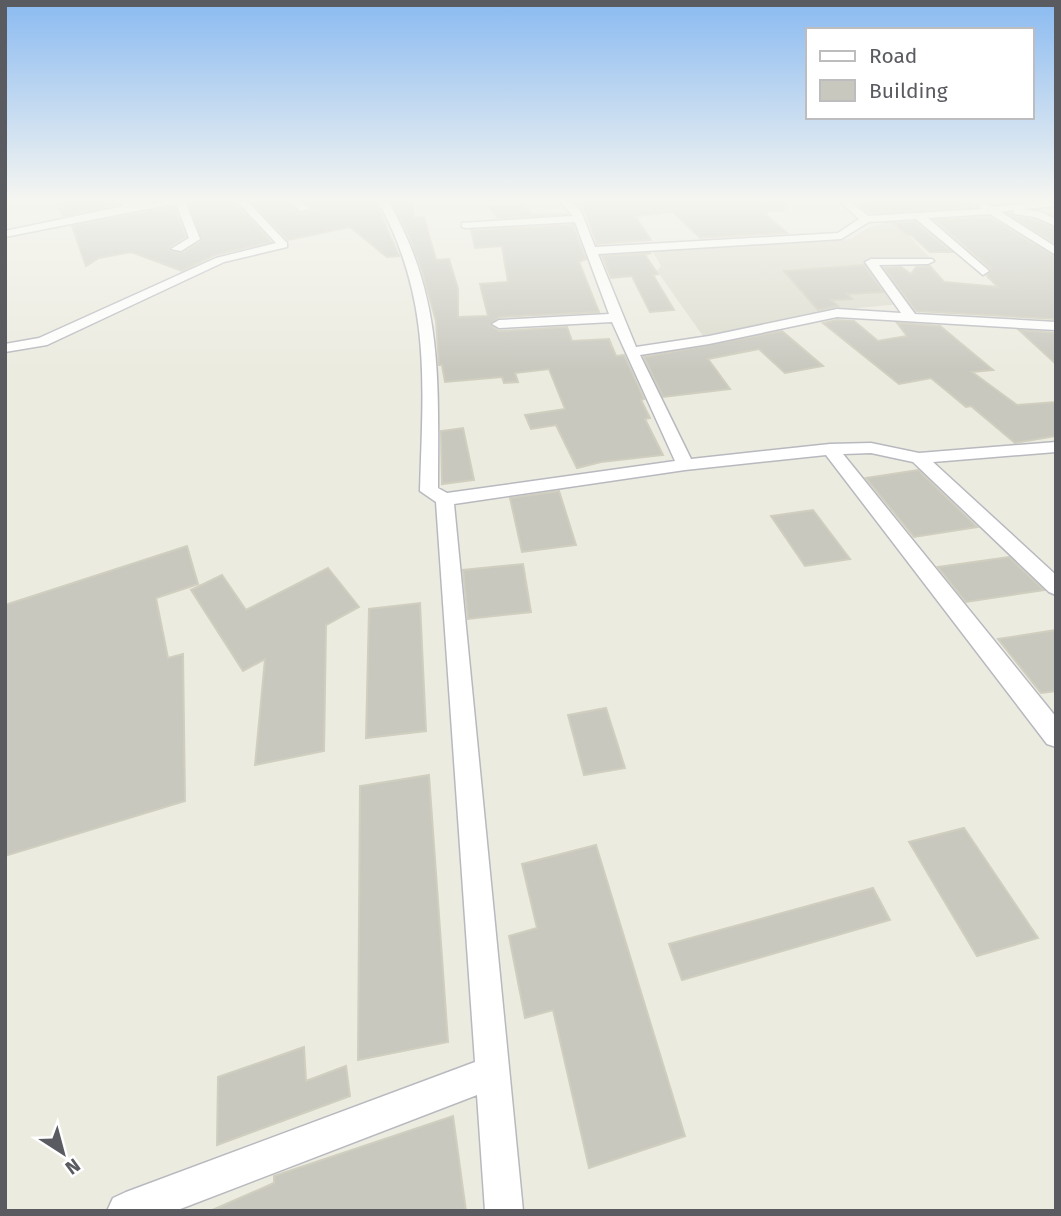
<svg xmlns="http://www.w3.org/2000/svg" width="1061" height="1216" viewBox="0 0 1061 1216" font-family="'Fira Sans',sans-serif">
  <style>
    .education { fill: #dcdbce }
    .building { fill: #c8c8bf; stroke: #d0cebe; stroke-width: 2 }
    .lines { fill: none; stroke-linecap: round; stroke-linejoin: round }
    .minor-casing { stroke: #b8b9bf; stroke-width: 3 }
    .minor { fill: #fff; fill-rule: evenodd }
  </style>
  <rect width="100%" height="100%" fill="#ecebe0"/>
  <!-- education -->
  <path class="education" d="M894,220L930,258L870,261L899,304L828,311L703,336L657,271L661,266L652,250L851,239L868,228Z"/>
  <!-- building -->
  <g class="building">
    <path d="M54,201H117L119,204L63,216Z"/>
    <path d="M188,201H234L271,242L215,255L182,271L131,252L99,258L86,266L72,226L174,206L186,237L170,247L169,250L182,253L201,241Z"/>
    <path d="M250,201H288L301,214L312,209L304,201H375L399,256L387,257L350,227L288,240Z"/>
    <path d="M391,201H413L414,218L424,217L436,260L449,259L458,289V317L488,316L480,284L508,282L502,246L475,248L471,230L573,225L586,259L579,262L599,312L499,317L490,325L499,331L567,327L572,341L609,339L616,356L624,355L644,399L641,400L650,418L645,419L663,455L601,462L577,468L556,425L531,429L525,415L565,409L549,369L515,373L518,382L504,383L502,377L445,382L442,365H439L436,321L422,271L409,236Z"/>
    <path d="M575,201H784L785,210L763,212L787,233L700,238L673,212L635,216L651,240L597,244L585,211Z"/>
    <path d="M873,201H968L976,207L869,213L857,203L875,202Z"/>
    <path d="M523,204L532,215L568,214L498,218L489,207Z"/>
    <path d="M1011,213L1014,217L1034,220L1056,228V244L1008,214Z"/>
    <path d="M989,217L1056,257V319L916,311L884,268L901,267L911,274L916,267L930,266L944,282L998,287L987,276L991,269L935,220Z"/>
    <path d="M915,222L952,252H930L911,235H907L893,223Z"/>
    <path d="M651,253L645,255L658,274L653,275L674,310L650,312L632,276L611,278L602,256Z"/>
    <path d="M864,265L883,292L847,294L852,299L831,300L838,306L818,310L784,271Z"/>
    <path d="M837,320L854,321L878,341L907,336L897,323L940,326L993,370L972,372L1017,405L1056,402V436L1015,443L971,406L966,407L931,378L899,384L823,323Z"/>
    <path d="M1019,330L1056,333V364Z"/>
    <path d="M782,331L823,366L785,373L759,349L708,359L730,389L663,397L644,357Z"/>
    <path d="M463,428L474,480L442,484L441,431Z"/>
    <path d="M918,470L977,527L914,537L866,478Z"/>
    <path d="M559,491L576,545L522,552L510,498Z"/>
    <path d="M813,510L850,559L805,566L771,516Z"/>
    <path d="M187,546L198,584L156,598L168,658L183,654L185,801L5,856V605Z"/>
    <path d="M1009,557L1044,590L966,602L938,567Z"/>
    <path d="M523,564L531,612L468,619L463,570Z"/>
    <path d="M328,568L359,607L326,625L324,751L255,765L265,659L243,671L191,590L222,575L246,610Z"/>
    <path d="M420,603L426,731L366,738L369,609Z"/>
    <path d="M1056,630V691L1041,693L998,639Z"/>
    <path d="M606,708L625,768L584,775L568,715Z"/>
    <path d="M429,775L448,1042L358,1060L360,786Z"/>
    <path d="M964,828L1038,938L977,956L909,842Z"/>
    <path d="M596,845L685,1136L589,1168L553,1010L525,1018L509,936L537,928L522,864Z"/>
    <path d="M873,888L890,920L682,980L669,944Z"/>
    <path d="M304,1047L306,1081L346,1066L350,1096L217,1145L218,1077Z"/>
    <path d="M453,1116L466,1211H210L274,1183V1176Z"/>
  </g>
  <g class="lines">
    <!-- minor casing -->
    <g class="minor-casing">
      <g id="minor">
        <path d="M120,201L135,204L185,201L200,239L181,251L171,249L189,238L176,203L5,237V231L124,206Z"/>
        <path d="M237,201H247L287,243V247L224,262L47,345L5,352V344L39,338L216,258L276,243Z"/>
        <path d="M291,201H301L309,209L300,211Z"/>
        <path d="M378,201H388C444,297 438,381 438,488L447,493L675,461L612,322L499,328L492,324L499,320L609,314L575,222L466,228L462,227V223L573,216L560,201H570L581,211L595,247L838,233L859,219L839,201H850L868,216L982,209L978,205L983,202L993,207L1056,201V206L1023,209L1041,212L1056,219V226L1035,217L1014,214V210L1001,212L1056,247V255L990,214L928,218L987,269L989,271L983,275L916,219L869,222L841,239L598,254L636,347L709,336L837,309L901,313L865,262L871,259H932L934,261L928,264L879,265L915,314L1056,322V330L837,317L709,344L640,355L691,459L830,444L871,443L919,453L1056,442V452L933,462L1056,575V595L1049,592L913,462L871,453L843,454L1056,717V747L1047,744L826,455L685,470L454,504L523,1211H485L477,1095L175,1211H107L113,1198L126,1192L475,1062L436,502L420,491C423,383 432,300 378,201Z"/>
      </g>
    </g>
    <!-- minor -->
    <use href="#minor" class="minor"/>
  </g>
  <!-- sky -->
  <linearGradient id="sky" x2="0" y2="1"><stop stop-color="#8abaf1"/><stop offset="0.54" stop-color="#f6f6f1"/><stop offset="1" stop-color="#f6f6f1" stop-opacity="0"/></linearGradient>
  <rect width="1061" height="371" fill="url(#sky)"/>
  <!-- border -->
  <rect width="1061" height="1216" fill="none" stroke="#595b61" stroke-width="14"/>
  <!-- legend -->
  <rect x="806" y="28" width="228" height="91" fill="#ffffff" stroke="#bdbdc0" stroke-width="2"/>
  <rect x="820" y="51" width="35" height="10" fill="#ffffff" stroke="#bdbdc0" stroke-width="2"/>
  <text x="869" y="63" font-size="21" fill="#595b61">Road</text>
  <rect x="820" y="80" width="35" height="21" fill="#c8c8bf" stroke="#bdbdc0" stroke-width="2"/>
  <text x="869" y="98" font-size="21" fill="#595b61">Building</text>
  <!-- north arrow -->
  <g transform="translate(63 1153) rotate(144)" stroke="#ffffff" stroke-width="5" paint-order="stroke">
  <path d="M0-5L12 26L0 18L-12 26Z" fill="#595b61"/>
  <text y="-10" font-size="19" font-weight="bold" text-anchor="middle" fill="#595b61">N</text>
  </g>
</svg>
